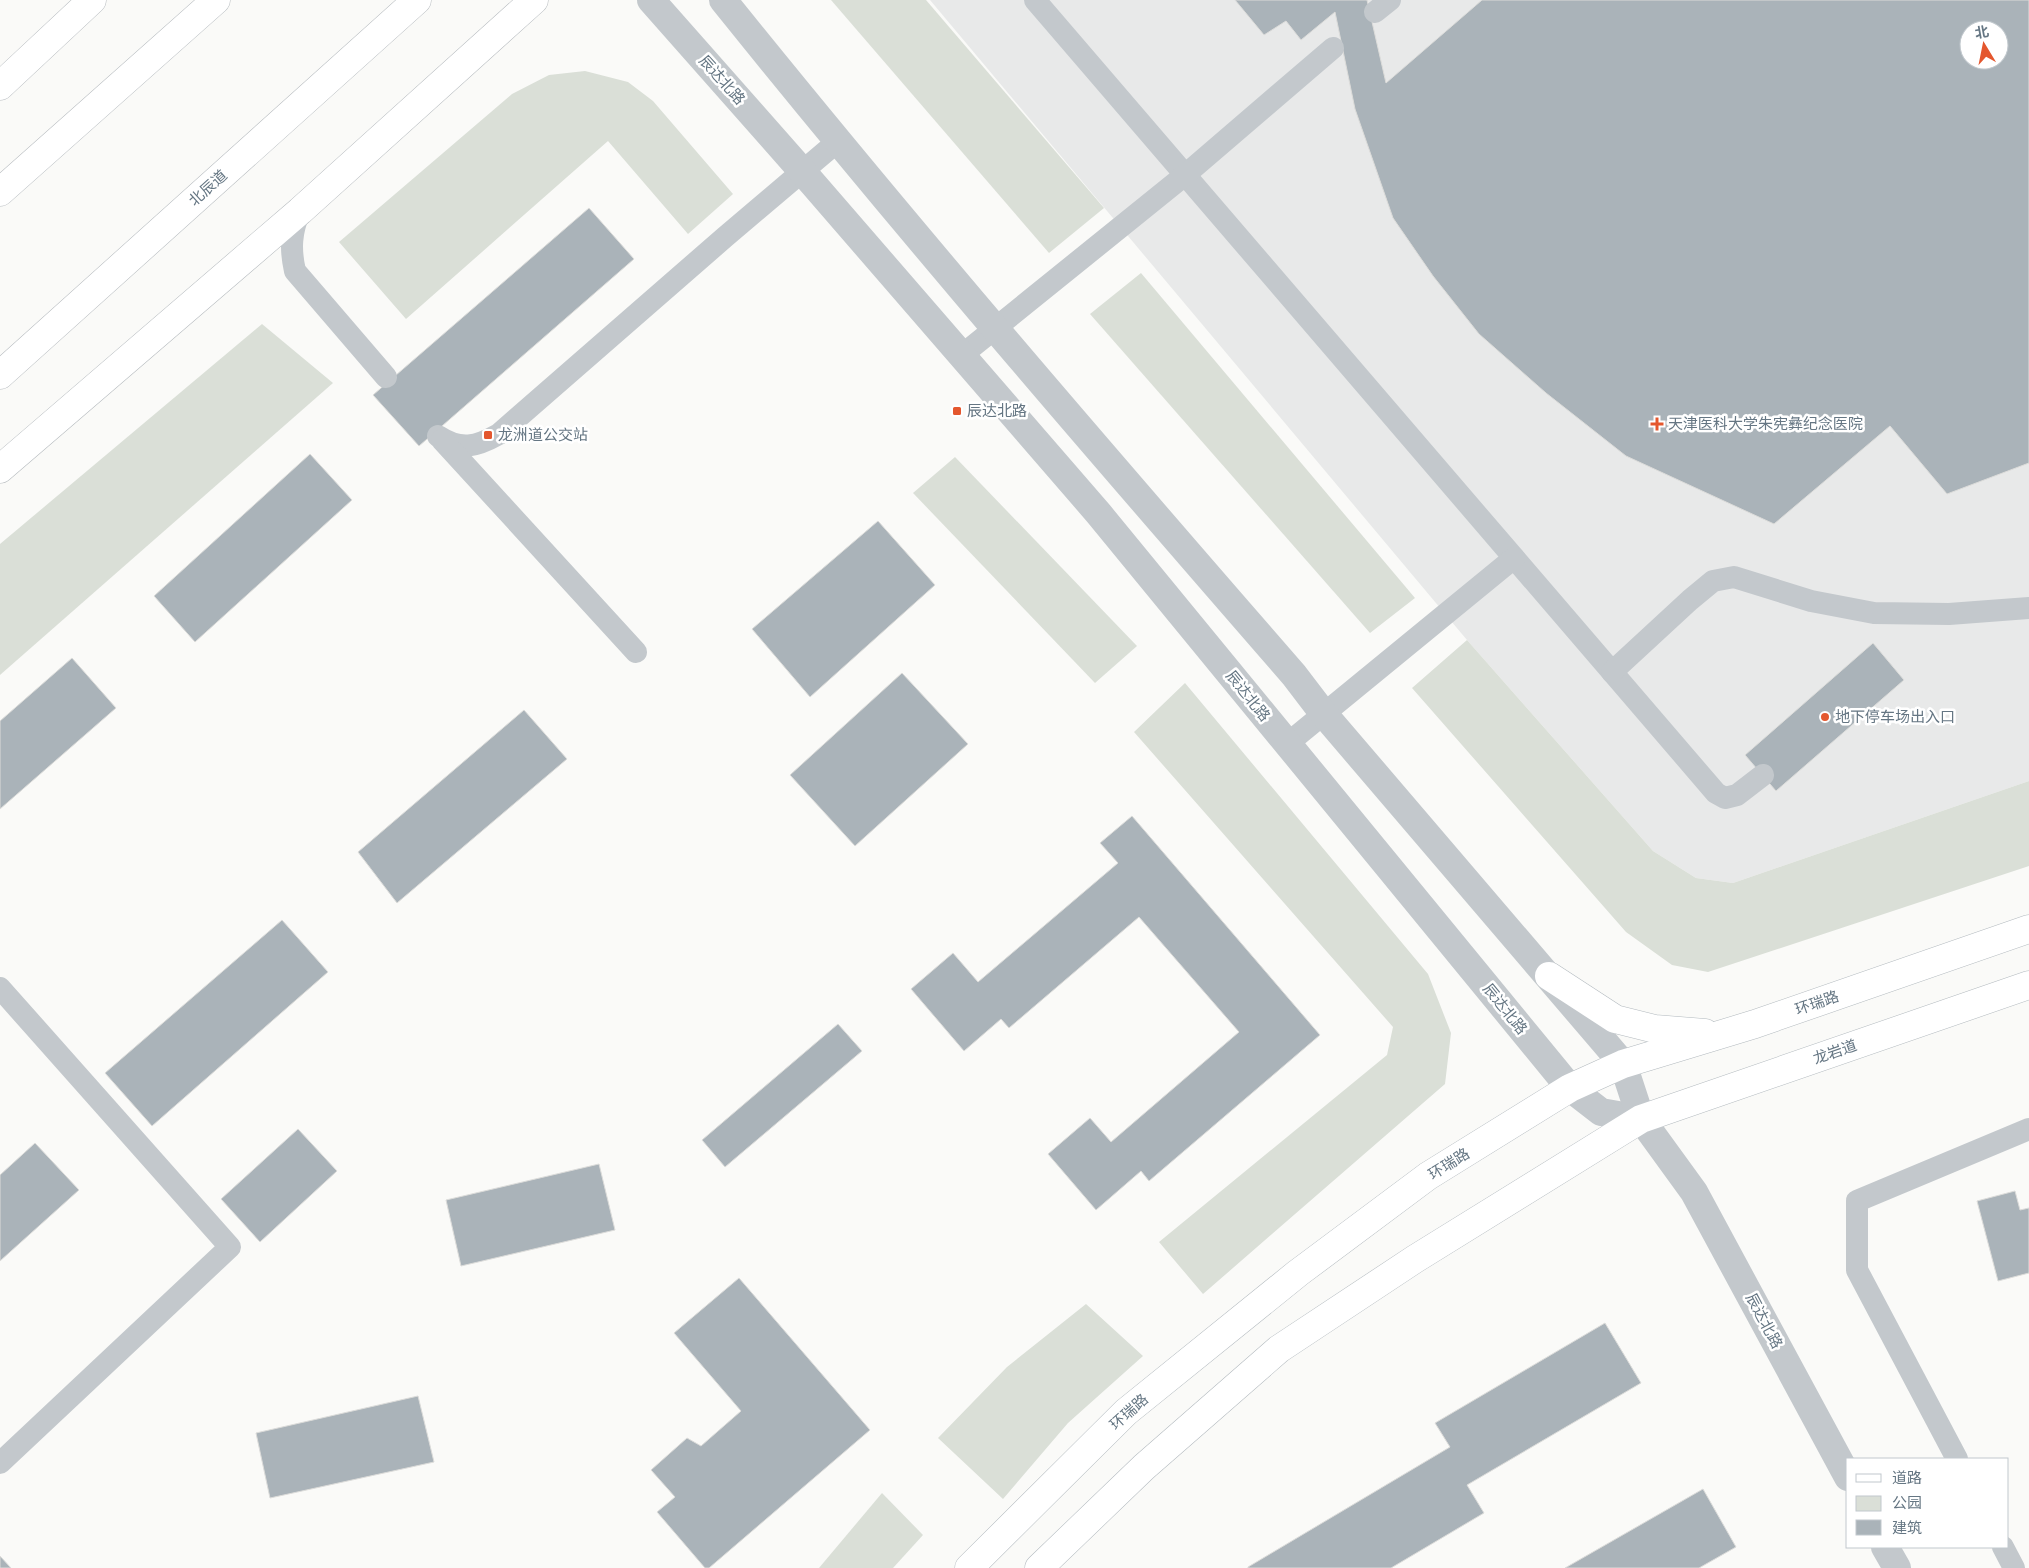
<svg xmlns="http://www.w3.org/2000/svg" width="2029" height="1568" viewBox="0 0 2029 1568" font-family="'DM Sans','Noto Sans SC',sans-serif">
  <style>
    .built { fill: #e8e9e9; fill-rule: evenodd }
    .green { fill: #dadfd7 }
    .building { fill: #aab3b9; stroke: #dcdcda; fill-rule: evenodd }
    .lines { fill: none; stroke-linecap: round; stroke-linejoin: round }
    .secondary-casing { stroke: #b3babf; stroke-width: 29 }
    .primary-casing { stroke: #b5babe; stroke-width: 29 }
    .service { stroke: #c3c8cc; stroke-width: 22 }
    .tertiary { stroke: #c3c8cc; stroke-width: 28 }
    .secondary { stroke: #fff; stroke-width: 28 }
    .primary { stroke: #fff; stroke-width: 28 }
    .poi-dot { fill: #e4572e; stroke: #fff; stroke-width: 2 }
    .labels { text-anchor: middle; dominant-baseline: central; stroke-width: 5; stroke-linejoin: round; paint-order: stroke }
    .street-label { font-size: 15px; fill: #657683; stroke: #fff }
    .poi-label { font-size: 15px; fill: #657683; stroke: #fff; text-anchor: start }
  </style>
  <rect width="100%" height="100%" fill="#fafaf8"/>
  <!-- built -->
  <path class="built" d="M930,0H2029V781L1733,883L1696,878L1653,851L1467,640ZM1969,30H1999V60H1969Z"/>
  <!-- green -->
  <g class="green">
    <path d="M831,0H926L1104,208L1049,253Z"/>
    <path d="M585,71L628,82L653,101L733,194L688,234L608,141L406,319L339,242L512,94L549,75Z"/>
    <path d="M1141,273L1415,598L1370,633L1090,314Z"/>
    <path d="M262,324L333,383L0,675V544Z"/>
    <path d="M955,457L1137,646L1095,683L913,493Z"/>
    <path d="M1467,640L1653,851L1696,878L1733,883L2029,781V866L1708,972L1672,965L1626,932L1412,688Z"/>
    <path d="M1185,683L1428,974L1451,1033L1445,1084L1203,1294L1159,1242L1387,1055L1393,1027L1134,732Z"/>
    <path d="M1086,1304L1143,1356L1068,1423L1003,1499L938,1438L1007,1367Z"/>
    <path d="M882,1493L923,1535L893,1568H819Z"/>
  </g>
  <!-- building -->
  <g class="building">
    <path d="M1235,0H1367L1386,83L1482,0H2029V463L1947,494L1890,426L1774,524L1626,456L1546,393L1479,334L1433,276L1393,218L1355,109L1335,12L1301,40L1286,21L1264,35ZM1969,30H1999V60H1969Z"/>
    <path d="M589,208L634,259L419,446L373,395Z"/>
    <path d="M310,454L352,500L195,642L154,596Z"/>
    <path d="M878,521L935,585L810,697L752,629Z"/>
    <path d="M1873,643L1904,680L1776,791L1745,755Z"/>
    <path d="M72,658L116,708L0,809V721Z"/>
    <path d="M902,673L968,744L855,846L790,775Z"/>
    <path d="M524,710L567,759L397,903L358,852Z"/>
    <path d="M1132,816L1320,1035L1149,1181L1141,1171L1096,1210L1048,1154L1090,1118L1111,1142L1239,1032L1139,917L1009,1028L1001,1019L964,1051L911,989L953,953L978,982L1118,863L1100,843Z"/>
    <path d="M282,920L328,972L152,1126L105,1073Z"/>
    <path d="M838,1024L862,1051L725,1167L702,1140Z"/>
    <path d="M298,1129L337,1171L260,1242L221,1199Z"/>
    <path d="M35,1143L79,1190L0,1261V1175Z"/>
    <path d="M599,1164L615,1230L461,1266L446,1200Z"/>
    <path d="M2015,1191L2020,1210L2029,1208V1273L1998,1281L1977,1201Z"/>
    <path d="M739,1278L870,1430L709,1568H705L657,1512L675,1497L651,1470L687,1438L701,1446L741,1411L674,1333Z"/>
    <path d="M1605,1323L1641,1383L1467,1485L1484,1513L1391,1568H1248V1567L1450,1447L1435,1423Z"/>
    <path d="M418,1396L434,1462L270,1498L256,1433Z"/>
    <path d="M1703,1489L1736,1547L1699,1568H1565Z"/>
    <path d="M0,1556L11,1568H0Z"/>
  </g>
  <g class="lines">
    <!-- secondary casing -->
    <g class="secondary-casing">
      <g id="secondary">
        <path d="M1549,976L1615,1019L1655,1029L1705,1033"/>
        <path d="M969,1568L1126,1412L1298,1273L1428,1176L1570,1088L1623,1064L1755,1024L2029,929"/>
        <path d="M1039,1568L1144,1467L1279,1349L1415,1259L1641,1119L2029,985"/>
      </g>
    </g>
    <!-- primary casing -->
    <g class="primary-casing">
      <g id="primary">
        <path d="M0,86L92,0"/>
        <path d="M0,192L216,0"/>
        <path d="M0,375L417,0"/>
        <path d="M0,469L300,211L534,0"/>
      </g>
    </g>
    <!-- service -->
    <g class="service">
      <path d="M1035,0L1716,793L1725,798L1737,795L1763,775"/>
      <path d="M1375,12L1390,0"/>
      <path d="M300,211C291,232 290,249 295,271L386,377"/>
      <path d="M962,355L1185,175L1333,48"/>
      <path d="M438,436C461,451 476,447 499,434L725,237L837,142"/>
      <path d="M442,440L636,652"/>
      <path d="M1612,672L1690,600L1713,581L1734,577L1811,601L1874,613L1949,614L2029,608"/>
      <path d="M1287,744L1514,558"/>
      <path d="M0,988L230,1247L0,1463"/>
      <path d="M1957,1459L1857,1270V1201L2029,1129"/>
      <path d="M2003,1547L2014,1568"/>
    </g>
    <!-- tertiary -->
    <g class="tertiary">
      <path d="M651,0L802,171L1099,514L1570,1088L1601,1112L1641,1119"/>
      <path d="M723,0C908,230 1100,452 1294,675L1323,713L1623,1064L1641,1119L1694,1192L1848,1477"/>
      <path d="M1885,1547L1897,1568"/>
    </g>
    <!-- secondary -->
    <use href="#secondary" class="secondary"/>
    <!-- primary -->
    <use href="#primary" class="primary"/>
  </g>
  <!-- markers -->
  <g class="poi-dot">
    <rect x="952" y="406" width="10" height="10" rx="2.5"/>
    <path d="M1654.5 416.5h5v5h5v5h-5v5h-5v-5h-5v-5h5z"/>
    <rect x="483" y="430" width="10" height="10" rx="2.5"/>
    <circle cx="1825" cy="717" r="5"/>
  </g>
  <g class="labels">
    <!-- street labels -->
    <g class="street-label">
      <text transform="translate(722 80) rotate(48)">辰达北路</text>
      <text transform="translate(208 188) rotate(-42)">北辰道</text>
      <text transform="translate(1248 696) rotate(51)">辰达北路</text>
      <text transform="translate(1817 1003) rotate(-19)">环瑞路</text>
      <text transform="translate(1505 1009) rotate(51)">辰达北路</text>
      <text transform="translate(1835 1052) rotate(-19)">龙岩道</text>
      <text transform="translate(1449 1164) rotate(-32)">环瑞路</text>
      <text transform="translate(1764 1321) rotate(62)">辰达北路</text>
      <text transform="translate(1129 1412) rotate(-42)">环瑞路</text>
    </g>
    <!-- poi labels -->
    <g class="poi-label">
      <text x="967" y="411">辰达北路</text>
      <text x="1668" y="424">天津医科大学朱宪彝纪念医院</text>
      <text x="498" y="435">龙洲道公交站</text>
      <text x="1835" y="717">地下停车场出入口</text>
    </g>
  </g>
  <!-- legend -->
  <rect x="1846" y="1458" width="162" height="90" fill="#ffffff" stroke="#c1c8cd"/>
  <rect x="1856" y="1474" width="25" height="8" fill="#ffffff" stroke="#c1c8cd"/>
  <text x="1892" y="1483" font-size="15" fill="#657683">道路</text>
  <rect x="1856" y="1496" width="25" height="15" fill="#dadfd7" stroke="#c1c8cd"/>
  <text x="1892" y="1508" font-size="15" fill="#657683">公园</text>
  <rect x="1856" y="1520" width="25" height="15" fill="#aab3b9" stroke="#c1c8cd"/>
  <text x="1892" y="1533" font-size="15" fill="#657683">建筑</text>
  <!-- north arrow -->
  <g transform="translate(1984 45) rotate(350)"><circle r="24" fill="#ffffff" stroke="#c1c8cd"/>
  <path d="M0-4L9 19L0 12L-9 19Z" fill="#e4572e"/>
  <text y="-8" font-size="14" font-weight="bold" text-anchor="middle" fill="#657683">北</text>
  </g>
</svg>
